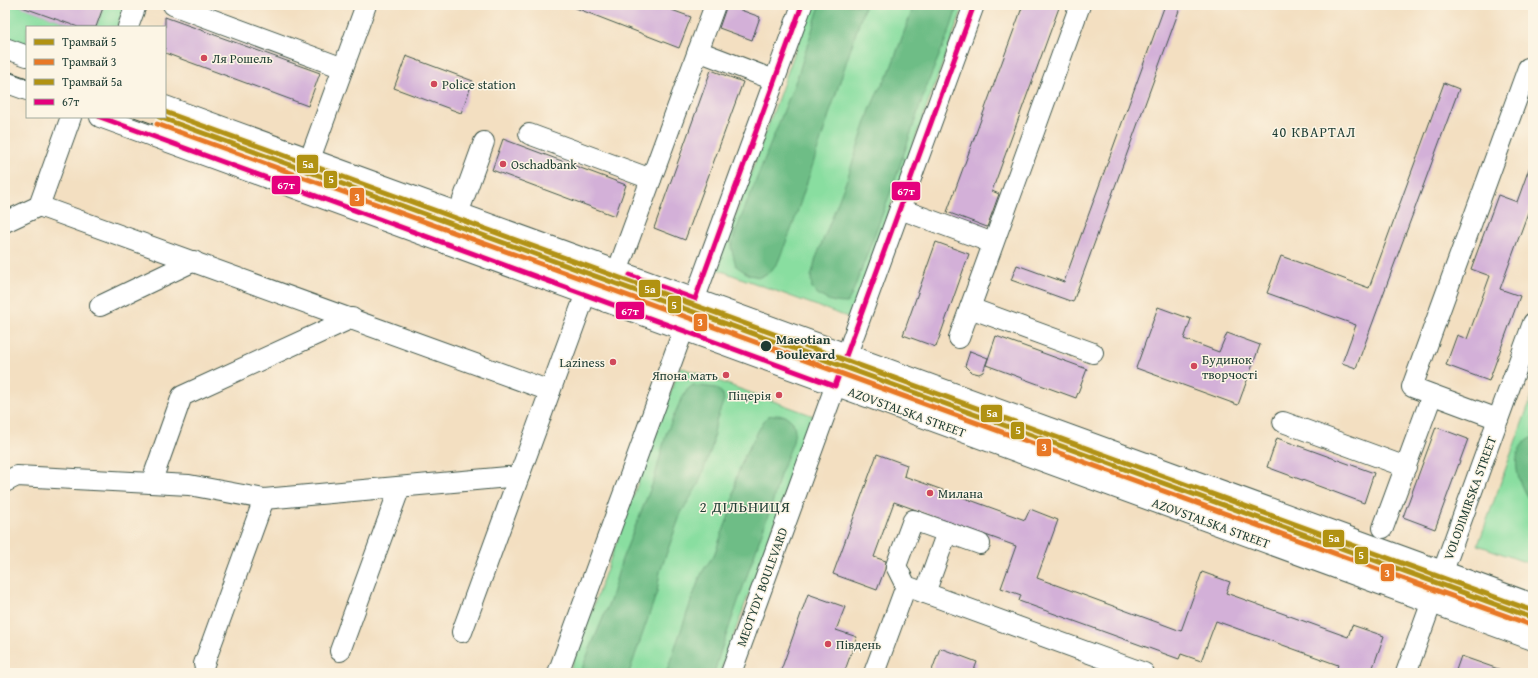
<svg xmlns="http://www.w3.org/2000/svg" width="1538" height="678" viewBox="0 0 1538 678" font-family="'Gentium Book Plus',serif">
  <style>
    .green { fill: #89dea0; stroke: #548e6a }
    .forest { fill: #6ebd86; stroke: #467d5d }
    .building { fill: #d3b0d8 }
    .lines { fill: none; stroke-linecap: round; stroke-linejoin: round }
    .minor-casing { stroke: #3f5549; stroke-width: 22 }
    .minor { stroke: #fff; stroke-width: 20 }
    .tram { stroke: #1f3d34; stroke-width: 1 }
    .bus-1-casing { stroke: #fcf5e5; stroke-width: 8 }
    .bus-1 { stroke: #e5007d; stroke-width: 5 }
    .tram-1-casing { stroke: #fcf5e5; stroke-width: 8 }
    .tram-2-casing { stroke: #fcf5e5; stroke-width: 8 }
    .tram-3-casing { stroke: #fcf5e5; stroke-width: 8 }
    .tram-1 { stroke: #b19212; stroke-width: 5 }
    .tram-2 { stroke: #e87825; stroke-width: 5 }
    .tram-3 { stroke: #b19212; stroke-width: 5 }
    .poi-dot { fill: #d1495b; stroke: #fcf5e5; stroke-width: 1.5 }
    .stop-dot { fill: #1f3d34; stroke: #fcf5e5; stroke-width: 1.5 }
    .labels { text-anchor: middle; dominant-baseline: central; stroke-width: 3; stroke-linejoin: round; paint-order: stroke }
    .poi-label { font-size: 13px; fill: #1f3d34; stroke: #fcf5e5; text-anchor: start }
    .stop-label { font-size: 13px; font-weight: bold; fill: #1f3d34; stroke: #fcf5e5; text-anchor: start }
    .street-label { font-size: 13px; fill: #1f3d34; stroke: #fcf5e5 }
    .neighbourhood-label { font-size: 14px; letter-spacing: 1px; fill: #1f3d34; stroke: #fcf5e5 }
    .quarter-label { font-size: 15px; letter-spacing: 1px; fill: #1f3d34; stroke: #fcf5e5 }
    .line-badge { stroke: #fcf5e5; stroke-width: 1.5 }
    .badge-label { font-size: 11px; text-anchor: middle; font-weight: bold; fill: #fff }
  </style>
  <rect width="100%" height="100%" fill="#fcf5e5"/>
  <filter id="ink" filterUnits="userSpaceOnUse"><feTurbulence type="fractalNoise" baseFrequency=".025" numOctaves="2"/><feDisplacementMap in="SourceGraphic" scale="8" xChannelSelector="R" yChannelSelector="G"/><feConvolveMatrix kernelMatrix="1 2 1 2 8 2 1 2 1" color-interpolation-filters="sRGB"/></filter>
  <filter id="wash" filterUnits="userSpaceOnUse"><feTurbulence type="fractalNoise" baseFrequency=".012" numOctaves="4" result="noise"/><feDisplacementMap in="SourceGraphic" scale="16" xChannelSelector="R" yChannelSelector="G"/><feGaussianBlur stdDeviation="0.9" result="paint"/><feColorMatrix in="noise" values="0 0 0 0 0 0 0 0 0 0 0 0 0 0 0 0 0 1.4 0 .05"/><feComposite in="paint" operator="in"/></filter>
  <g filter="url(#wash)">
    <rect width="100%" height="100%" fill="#f3dfc1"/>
    <!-- green -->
    <g class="green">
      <path d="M5,5H18L78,27H27V45L5,37Z"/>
      <path d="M104,5H125L117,27H96Z"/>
      <path d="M812,5H964L850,318L716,269Z"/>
      <path d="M680,367L814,416L720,673H569Z"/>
      <path d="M1533,393V565L1478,545Z"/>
    </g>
    <!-- forest -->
    <g class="forest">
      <path d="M820,5H865L793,225L778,262L770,272L760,277L749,275L736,266L731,247L735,233L798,75Z"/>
      <path d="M914,5H958L951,27L927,85L893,186L852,294L847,303C832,303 822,299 812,289L811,277L816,258L847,179L870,110L878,91L889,73Z"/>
      <path d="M693,385L716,388L723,394L724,400L716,421L712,447L698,485L681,513L660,572L657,592L629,673H580L610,601L622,559L654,480L666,434L679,404L687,390Z"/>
      <path d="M777,415L786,416L793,422L795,430L793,442L780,475L772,504L720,653L714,673H666L699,579L704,569L714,555L732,507L736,478L744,457L763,422L768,416Z"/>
      <path d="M1533,437V504C1518,489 1505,448 1533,437Z"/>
    </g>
    <g id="blocks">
      <!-- building -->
      <g class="building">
        <path d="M22,5H104L96,27H78L22,7Z"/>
        <path d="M568,5H658L691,17L679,48Z"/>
        <path d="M727,5L760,17L752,40L719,28Z"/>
        <path d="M1023,5H1060L992,191L999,194L987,227L947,212Z"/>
        <path d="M1165,5H1181L1073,302L1011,280L1017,265L1064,282Z"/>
        <path d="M165,17L320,73L308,106L165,53Z"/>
        <path d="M406,56L473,81L461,113L394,88Z"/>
        <path d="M711,70L743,82L685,240L654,228Z"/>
        <path d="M1444,83L1459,89L1356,368L1342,363L1356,325L1267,293L1281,256L1369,288Z"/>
        <path d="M503,139L626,185L615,216L492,170Z"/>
        <path d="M1531,163H1533V199L1500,289L1520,296L1489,381L1446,365L1457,335L1467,339L1490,276L1471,269L1498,195L1517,202Z"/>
        <path d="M936,242L969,254L936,347L903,335Z"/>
        <path d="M1158,307L1191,319L1184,339L1219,352L1227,333L1260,345L1238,405L1136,368Z"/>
        <path d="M996,336L1087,369L1076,398L986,365Z"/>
        <path d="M970,351L988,358L983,372L979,374L971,372L965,366Z"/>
        <path d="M1436,427L1468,439L1435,529L1403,517Z"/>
        <path d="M1277,438L1374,473L1364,503L1267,467Z"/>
        <path d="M877,454L907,465L904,476L1025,520L1030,509L1058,520L1037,578L1181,631L1202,572L1230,582L1226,593L1348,637L1352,625L1384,636L1371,673H1335L1338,665L1216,621L1201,661L1181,654L1179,659L1019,601L1021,595L1001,588L1016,546L894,502L874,557L886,561L885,569L877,590L833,574Z"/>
        <path d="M808,594L845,607L836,630L857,637L844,673H780Z"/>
        <path d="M940,648L977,662L973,673H931Z"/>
        <path d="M1461,656L1504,671V673H1455Z"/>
      </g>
    </g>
  </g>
  <g filter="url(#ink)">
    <use href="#blocks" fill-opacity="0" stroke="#3f5549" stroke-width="1"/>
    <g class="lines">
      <!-- minor casing -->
      <g class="minor-casing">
        <g id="minor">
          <path d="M173,5L343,68"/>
          <path d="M128,27L136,5"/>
          <path d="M5,48L27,56"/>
          <path d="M698,51L774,80"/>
          <path d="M5,82L27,90"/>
          <path d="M165,106L1533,604"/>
          <path d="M100,117L1533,640"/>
          <path d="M529,134L651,179"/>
          <path d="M299,189L366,5"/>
          <path d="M39,206L550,391"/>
          <path d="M900,209L993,243"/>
          <path d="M5,222L39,206L71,117"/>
          <path d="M447,244L484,142"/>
          <path d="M606,302L715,5"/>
          <path d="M100,306L194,261"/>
          <path d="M970,308L1093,353"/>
          <path d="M959,338L1080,5"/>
          <path d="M1498,419L1412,387L1528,68L1533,70"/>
          <path d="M1283,422L1406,467"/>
          <path d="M5,482L17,476L189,485L264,499L519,476"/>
          <path d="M151,483L182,396L352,318"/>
          <path d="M1383,528L1432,395"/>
          <path d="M980,544L913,520L896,566L906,586L1144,673"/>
          <path d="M925,593L947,532"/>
          <path d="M462,632L597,263"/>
          <path d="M340,651L400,487"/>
          <path d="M204,664L264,499"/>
          <path d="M558,673L802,5"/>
          <path d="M731,673L974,5"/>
          <path d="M874,673L906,586"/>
          <path d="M1406,673L1533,323"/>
        </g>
      </g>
      <!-- minor -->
      <use href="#minor" class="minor"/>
      <!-- tram -->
      <g class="tram">
        <path d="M5,70L27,78"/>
        <path d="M134,117L1533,627"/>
      </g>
      <!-- bus-1 casing -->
      <g class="bus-1-casing">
        <g id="bus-1">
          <path d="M100,117L835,386L974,5"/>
          <path d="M630,275L695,299L802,5"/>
        </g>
      </g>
      <!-- bus-1 -->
      <use href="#bus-1" class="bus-1"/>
      <!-- tram-1 casing -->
      <g class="tram-1-casing">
        <path id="tram-1" d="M159,117L1533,618"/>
      </g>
      <!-- tram-2 casing -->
      <g class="tram-2-casing">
        <path id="tram-2" d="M157,124L1531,625"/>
      </g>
      <!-- tram-3 casing -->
      <g class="tram-3-casing">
        <path id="tram-3" d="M165,112L1533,611"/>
      </g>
      <!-- tram-1 -->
      <use href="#tram-1" class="tram-1"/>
      <!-- tram-2 -->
      <use href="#tram-2" class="tram-2"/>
      <!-- tram-3 -->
      <use href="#tram-3" class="tram-3"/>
    </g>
  </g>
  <!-- markers -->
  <g class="poi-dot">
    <circle cx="204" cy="58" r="4"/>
    <circle cx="434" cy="84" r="4"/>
    <circle cx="503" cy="164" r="4"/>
    <circle cx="613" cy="362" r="4"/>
    <circle cx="1194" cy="366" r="4"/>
    <circle cx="726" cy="375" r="4"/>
    <circle cx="779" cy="395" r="4"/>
    <circle cx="930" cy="493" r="4"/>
    <circle cx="828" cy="644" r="4"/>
  </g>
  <circle class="stop-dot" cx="766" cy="346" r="6"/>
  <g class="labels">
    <!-- poi labels -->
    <g class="poi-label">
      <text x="212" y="58">Ля Рошель</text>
      <text x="442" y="84">Police station</text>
      <text x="511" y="164">Oschadbank</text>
      <text x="1202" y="359">Будинок<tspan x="1202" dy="15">творчості</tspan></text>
      <text x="605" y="362" text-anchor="end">Laziness</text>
      <text x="718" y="375" text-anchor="end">Япона мать</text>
      <text x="771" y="395" text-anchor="end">Піцерія</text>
      <text x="938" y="493">Милана</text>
      <text x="836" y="644">Південь</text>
    </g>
    <!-- stop labels -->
    <g class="stop-label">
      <text x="776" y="339">Maeotian<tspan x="776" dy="15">Boulevard</tspan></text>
    </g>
    <!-- street labels -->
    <g class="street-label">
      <text transform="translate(907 412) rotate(20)">AZOVSTALSKA STREET</text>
      <text transform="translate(1470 498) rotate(-70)">VOLODIMIRSKA STREET</text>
      <text transform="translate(1211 523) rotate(20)">AZOVSTALSKA STREET</text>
      <text transform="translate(762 587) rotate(-70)">MEOTYDY BOULEVARD</text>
    </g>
    <!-- neighbourhood labels -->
    <g class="neighbourhood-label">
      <text x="1314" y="132">40 КВАРТАЛ</text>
    </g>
    <!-- quarter labels -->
    <g class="quarter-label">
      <text x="745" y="506">2 ДІЛЬНИЦЯ</text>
    </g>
  </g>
  <g class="line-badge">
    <rect x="296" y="154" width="23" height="20" rx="4" fill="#b19212"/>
    <rect x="323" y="170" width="15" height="19" rx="4" fill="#b19212"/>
    <rect x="271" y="175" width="30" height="20" rx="4" fill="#e5007d"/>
    <rect x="891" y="181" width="30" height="20" rx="4" fill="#e5007d"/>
    <rect x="349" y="187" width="16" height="20" rx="4" fill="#e87825"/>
    <rect x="638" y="279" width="23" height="19" rx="4" fill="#b19212"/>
    <rect x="667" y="295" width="15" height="19" rx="4" fill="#b19212"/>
    <rect x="615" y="301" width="30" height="19" rx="4" fill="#e5007d"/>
    <rect x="693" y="313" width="15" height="19" rx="4" fill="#e87825"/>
    <rect x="980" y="404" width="23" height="19" rx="4" fill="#b19212"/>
    <rect x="1010" y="421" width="15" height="19" rx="4" fill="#b19212"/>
    <rect x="1036" y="438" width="16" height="19" rx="4" fill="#e87825"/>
    <rect x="1322" y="529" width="23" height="19" rx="4" fill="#b19212"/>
    <rect x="1354" y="546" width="15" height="19" rx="4" fill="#b19212"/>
    <rect x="1380" y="563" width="15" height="19" rx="4" fill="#e87825"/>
  </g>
  <g class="badge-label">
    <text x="308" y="168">5а</text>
    <text x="331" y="183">5</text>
    <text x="286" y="189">67т</text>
    <text x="906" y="195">67т</text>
    <text x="357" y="201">3</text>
    <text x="650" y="293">5а</text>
    <text x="674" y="309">5</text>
    <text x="630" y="315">67т</text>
    <text x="700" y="326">3</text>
    <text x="992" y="417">5а</text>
    <text x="1018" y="434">5</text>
    <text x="1044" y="451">3</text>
    <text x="1334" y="542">5а</text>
    <text x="1361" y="559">5</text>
    <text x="1387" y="577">3</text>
  </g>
  <!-- margin -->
  <rect width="1538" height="678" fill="none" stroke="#fcf5e5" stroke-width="20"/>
  <!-- legend -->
  <rect x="26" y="26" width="140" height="92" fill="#fcf5e5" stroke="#a4ab9e"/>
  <rect x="34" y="39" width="20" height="6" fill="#b19212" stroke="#a4ab9e"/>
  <text x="62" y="46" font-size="12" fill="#1f3d34">Трамвай 5</text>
  <rect x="34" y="59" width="20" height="6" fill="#e87825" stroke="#a4ab9e"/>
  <text x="62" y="66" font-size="12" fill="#1f3d34">Трамвай 3</text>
  <rect x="34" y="79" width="20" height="6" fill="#b19212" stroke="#a4ab9e"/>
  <text x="62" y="86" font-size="12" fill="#1f3d34">Трамвай 5а</text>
  <rect x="34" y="99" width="20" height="6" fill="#e5007d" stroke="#a4ab9e"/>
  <text x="62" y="106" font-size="12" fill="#1f3d34">67т</text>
</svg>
